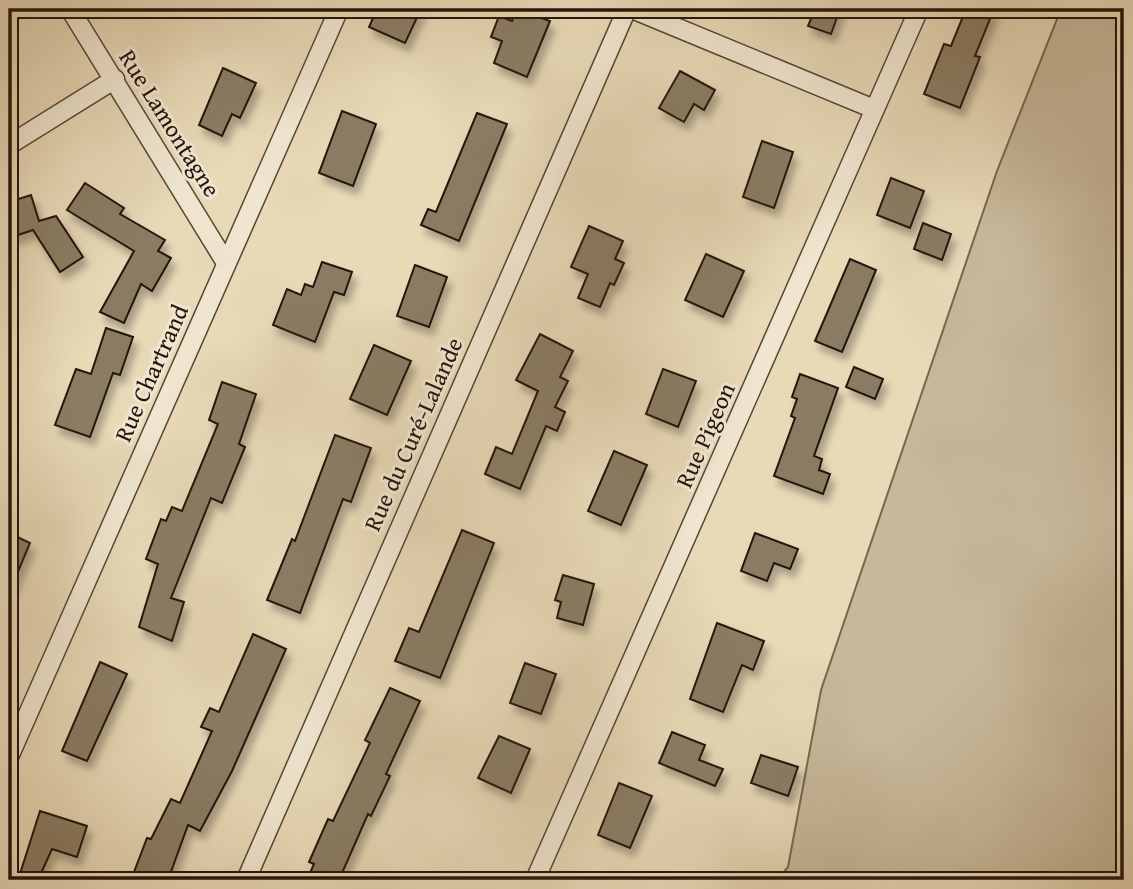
<svg xmlns="http://www.w3.org/2000/svg" width="1133" height="889" viewBox="0 0 1133 889" font-family="'Gentium Book Plus',serif">
  <style>
    .green { fill: #c7b89a; stroke: #766652; stroke-width: 2 }
    .building { fill: #8a7b64; stroke: #24150b; stroke-width: 2; filter: url(#shadow) }
    .lines { fill: none; stroke-linecap: round; stroke-linejoin: round }
    .minor-casing { stroke: #554636; stroke-width: 21 }
    .minor { stroke: #f0e6d0; stroke-width: 18 }
    .labels { text-anchor: middle; dominant-baseline: central; stroke-width: 6; stroke-linejoin: round; paint-order: stroke }
    .street-label { font-size: 24px; fill: #24150b; stroke: #f0e6d0 }
  </style>
  <defs>
    <filter id="shadow"><feDropShadow dx="4.5" dy="8" stdDeviation="3.5" flood-color="#0004"/></filter>
  </defs>
  <rect width="100%" height="100%" fill="#e8d9b7"/>
  <filter id="stains"><feTurbulence type="fractalNoise" baseFrequency=".00286" numOctaves="4"/><feColorMatrix values="0 0 0 0 .2 0 0 0 0 .09 0 0 0 0 .02 0 0 0 .5 -.17"/></filter>
  <radialGradient id="worn" r=".72"><stop offset=".6" stop-color="#630" stop-opacity="0"/><stop offset="1" stop-color="#630" stop-opacity=".3"/></radialGradient>
  <!-- green -->
  <path class="green" d="M1061,9H1124V880H777L788,867L821,690L997,171Z"/>
  <!-- building -->
  <g class="building">
    <path d="M377,9H421L405,43L369,27Z"/>
    <path d="M516,9L550,21L527,77L494,63L502,41L491,37L499,16L512,21Z"/>
    <path d="M815,9H840L831,34L808,26Z"/>
    <path d="M966,9H994L975,56L980,57L960,108L924,94L944,44L951,46Z"/>
    <path d="M223,68L256,83L240,118L232,114L222,136L199,125Z"/>
    <path d="M680,71L715,90L704,110L694,104L684,122L659,108Z"/>
    <path d="M342,111L376,124L353,186L319,173Z"/>
    <path d="M477,113L507,124L459,241L421,225L428,209L436,212Z"/>
    <path d="M762,141L793,152L774,208L743,197Z"/>
    <path d="M891,178L924,191L910,228L877,215Z"/>
    <path d="M85,183L124,208L120,214L165,240L158,251L171,258L152,291L141,284L124,323L100,312L134,251L67,210Z"/>
    <path d="M31,195L39,221L56,216L83,257L60,272L33,230L9,238V202Z"/>
    <path d="M923,223L951,234L942,260L914,249Z"/>
    <path d="M589,226L623,241L615,259L624,263L614,285L610,283L600,307L578,298L588,274L571,267Z"/>
    <path d="M706,254L744,271L723,317L685,300Z"/>
    <path d="M850,259L876,270L842,352L815,341Z"/>
    <path d="M322,262L352,272L344,295L334,292L315,342L273,325L287,289L301,295L305,284L313,287Z"/>
    <path d="M415,265L447,277L429,327L397,316Z"/>
    <path d="M106,328L133,337L120,375L113,373L90,437L55,425L76,369L91,374Z"/>
    <path d="M540,334L573,351L560,377L568,381L555,407L565,412L557,431L546,426L520,489L485,474L496,447L512,454L538,391L516,380Z"/>
    <path d="M374,345L411,361L387,415L350,399Z"/>
    <path d="M854,367L883,379L875,399L846,387Z"/>
    <path d="M663,369L696,381L678,427L646,414Z"/>
    <path d="M800,374L838,388L814,456L822,459L819,470L830,474L823,494L774,476L795,418L791,416L797,399L792,397Z"/>
    <path d="M222,382L256,394L239,444L245,447L222,503L211,498L171,598L184,602L172,641L139,627L158,564L146,559L161,519L166,521L172,507L182,511L218,424L209,420Z"/>
    <path d="M335,435L371,448L351,502L343,499L300,613L267,600L292,539L295,541Z"/>
    <path d="M614,451L647,465L621,525L588,511Z"/>
    <path d="M462,530L494,543L440,678L395,661L409,628L419,632Z"/>
    <path d="M9,533L30,543L9,593Z"/>
    <path d="M755,533L798,549L790,569L774,563L767,581L741,571Z"/>
    <path d="M563,575L594,584L583,625L557,618L561,602L555,600Z"/>
    <path d="M717,623L764,641L753,670L742,665L723,712L690,699Z"/>
    <path d="M253,634L286,649L232,771L200,831L188,825L168,880H131L147,838L151,839L171,799L180,803L212,731L201,727L210,708L219,712Z"/>
    <path d="M100,662L127,674L87,761L62,751Z"/>
    <path d="M525,663L556,674L541,714L510,703Z"/>
    <path d="M390,688L420,701L386,774L390,776L371,816L368,814L339,880H307L314,864L309,862L328,819L333,821L370,743L365,740Z"/>
    <path d="M672,732L705,745L699,760L723,769L715,786L659,763Z"/>
    <path d="M499,736L530,749L511,793L478,778Z"/>
    <path d="M761,755L798,767L788,796L751,783Z"/>
    <path d="M619,783L652,796L630,848L598,835Z"/>
    <path d="M40,811L87,826L77,857L52,849L38,880H18Z"/>
  </g>
  <g class="lines">
    <!-- minor casing -->
    <g class="minor-casing">
      <g id="minor">
        <path d="M70,9L226,263"/>
        <path d="M632,9L874,109"/>
        <path d="M9,145L115,79"/>
        <path d="M9,757L339,9"/>
        <path d="M246,880L627,9"/>
        <path d="M535,880L919,9"/>
      </g>
    </g>
    <!-- minor -->
    <use href="#minor" class="minor"/>
  </g>
  <g class="labels">
    <!-- street labels -->
    <g class="street-label">
      <text transform="translate(170 123) rotate(58)">Rue Lamontagne</text>
      <text transform="translate(151 373) rotate(-66)">Rue Chartrand</text>
      <text transform="translate(413 434) rotate(-66)">Rue du Curé-Lalande</text>
      <text transform="translate(705 435) rotate(-66)">Rue Pigeon</text>
    </g>
  </g>
  <!-- margin -->
  <rect width="1133" height="889" fill="none" stroke="#e8d9b7" stroke-width="35"/>
  <rect x="10" y="10" width="1112" height="868" fill="none" stroke="#24150b" stroke-width="3.5"/>
  <rect x="18" y="18" width="1098" height="854" fill="none" stroke="#24150b" stroke-width="2"/>
  <rect width="100%" height="100%" filter="url(#stains)"/>
  <rect width="100%" height="100%" fill="url(#worn)"/>
</svg>
